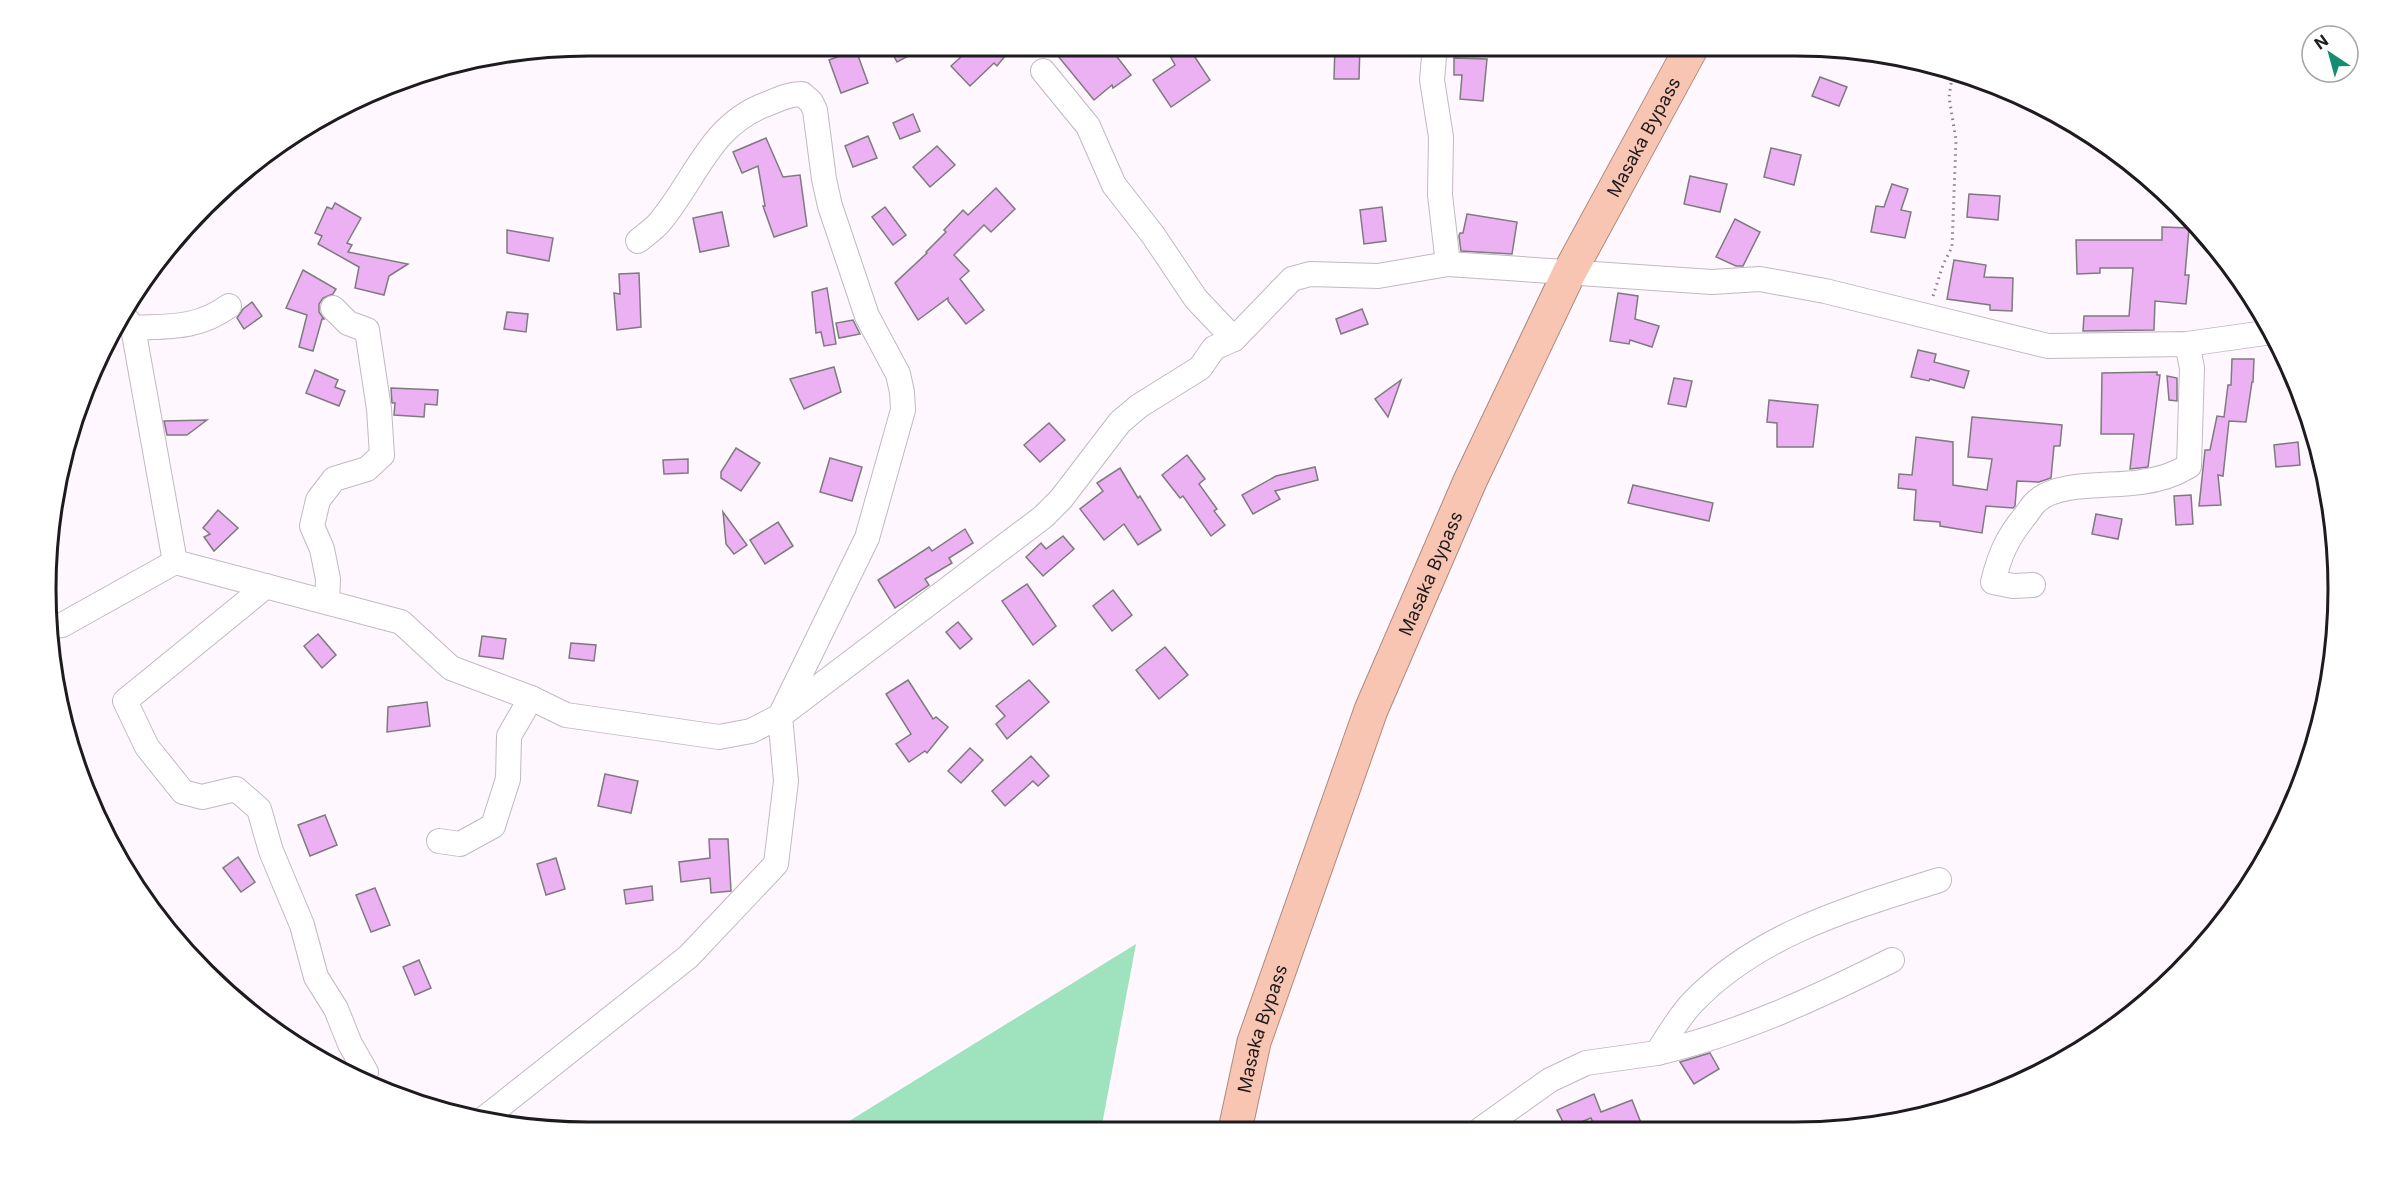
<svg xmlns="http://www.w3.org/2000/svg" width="2384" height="1177" viewBox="0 0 2384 1177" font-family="Inter,sans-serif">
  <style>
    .green { fill: #9ee2be }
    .building { fill: #ebb1f2; stroke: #7f7980; stroke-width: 1.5 }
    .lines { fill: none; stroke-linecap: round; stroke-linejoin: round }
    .minor-casing { stroke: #c0b9c1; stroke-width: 26 }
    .highway-casing { stroke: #ac8a7f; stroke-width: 35 }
    .path { stroke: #848084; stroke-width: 3; stroke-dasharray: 1.5 4.5; stroke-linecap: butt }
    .minor { stroke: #fff; stroke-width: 24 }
    .highway { stroke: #f9c5b3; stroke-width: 33 }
    .labels { text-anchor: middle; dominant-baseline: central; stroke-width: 4.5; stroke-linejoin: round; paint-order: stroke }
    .street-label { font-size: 18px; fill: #1e1b1e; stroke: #fff }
    .rim { fill: none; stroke: #1e1b1e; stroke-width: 3 }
  </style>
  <rect width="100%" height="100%" fill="#fef8fe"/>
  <!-- green -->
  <path class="green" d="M1136,944L1101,1130L833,1131Z"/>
  <!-- building -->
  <g class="building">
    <path d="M888,45H929L897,62Z"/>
    <path d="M974,45H1014L997,66L994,63L970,86L951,66Z"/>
    <path d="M1049,45H1108L1131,75L1113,88L1112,85L1094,100Z"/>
    <path d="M1164,45H1187L1210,80L1171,107L1153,80L1175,65Z"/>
    <path d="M1335,45H1360L1359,79H1334Z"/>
    <path d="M856,50L868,83L841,93L829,60Z"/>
    <path d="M1454,58L1487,59L1483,101L1460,99L1462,75H1454Z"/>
    <path d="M1820,77L1847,87L1839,106L1812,96Z"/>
    <path d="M913,114L920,131L900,139L893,123Z"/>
    <path d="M868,136L877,158L853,167L845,146Z"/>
    <path d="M766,138L783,177L800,175L807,226L774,237L763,206H765L758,166L742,173L733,152Z"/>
    <path d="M937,146L955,165L930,187L913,167Z"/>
    <path d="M1771,148L1801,155L1794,185L1764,177Z"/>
    <path d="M1690,176L1727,184L1720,212L1684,204Z"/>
    <path d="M1892,184L1908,189L1901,210L1911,212L1905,238L1871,232L1876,206L1884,207Z"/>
    <path d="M996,188L1015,209L991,232L984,225L954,255L969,271L960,279L984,310L966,324L948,301V298L918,320L895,283L927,253L926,252L946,232L944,230L963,210L968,215Z"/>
    <path d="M1969,194L2000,196L1998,220L1967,217Z"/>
    <path d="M335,203L361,218L347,243L352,245L348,252L408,264L389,276L384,295L355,288L359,267L318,244L322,236L315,233L327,207L332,209Z"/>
    <path d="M885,207L906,235L893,245L872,217Z"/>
    <path d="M1382,207L1386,241L1364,244L1360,210Z"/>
    <path d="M722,212L729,246L700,252L693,218Z"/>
    <path d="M1467,214L1517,222L1512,254L1461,251L1459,236L1460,233H1463Z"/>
    <path d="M1735,219L1760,232L1743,266H1736L1716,257Z"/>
    <path d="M2162,227L2189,228L2185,275H2189L2186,304L2155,301L2154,330L2083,331L2084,316H2129L2133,268H2100V273L2077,274L2076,240H2162Z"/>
    <path d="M507,230L553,238L549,261L507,253Z"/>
    <path d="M1954,260L1986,265L1984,277L2013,278L2012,311L1990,310V305L1947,299Z"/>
    <path d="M303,270L336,289L333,294L323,298L319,304V312L324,319H322L313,351L299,347L307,315L286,308Z"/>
    <path d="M639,273L641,327L617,330L614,293L620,294L619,274Z"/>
    <path d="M827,288L836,344L824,346L821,332L816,333L812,292Z"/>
    <path d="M1618,293L1638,296L1635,319L1659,326L1652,347L1630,340L1629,344L1610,341Z"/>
    <path d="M252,302L262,316L244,329L237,318L243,309Z"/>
    <path d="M1362,309L1368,324L1341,334L1336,319Z"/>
    <path d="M507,312L528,314L526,332L504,329Z"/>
    <path d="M853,320L860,334L839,338L836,323Z"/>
    <path d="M1918,350L1936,354L1934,362L1969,371L1964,388L1930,379L1929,381L1911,377Z"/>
    <path d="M2232,359H2254L2253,382H2252L2246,422L2229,421L2223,476L2218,475L2221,505L2199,506L2205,450H2210L2217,416L2224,417L2228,385H2231Z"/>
    <path d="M834,367L841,392L804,409L790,379Z"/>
    <path d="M315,370L338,380L335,387L345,391L339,406L306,393Z"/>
    <path d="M2157,372V375H2160L2148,467L2130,469L2134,434H2101L2102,373Z"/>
    <path d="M2167,376L2177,378V401L2169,400Z"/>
    <path d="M1674,378L1692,381L1686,407L1668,404Z"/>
    <path d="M1401,380L1388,417L1375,399Z"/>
    <path d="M391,388L438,390L437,405L425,404L424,417L394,415L395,403H392Z"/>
    <path d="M1769,400L1818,405L1813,447H1777V423L1767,422Z"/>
    <path d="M1972,417L2062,425L2060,446H2054L2051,478L2039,482L2017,481L2015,506L2013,508L1986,506L1982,533L1940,526V522L1914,520L1916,490L1898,488L1899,474L1912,475L1916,437L1953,442V485L1987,490L1992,459L1968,457Z"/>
    <path d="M207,420L187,435H167L164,421Z"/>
    <path d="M1049,423L1065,440L1040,462L1024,445Z"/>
    <path d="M2298,442L2300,465L2276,467L2274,445Z"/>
    <path d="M736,448L760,463L741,491L721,478V472Z"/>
    <path d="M1187,455L1205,479L1199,484L1217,509L1214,511L1225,525L1211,536L1183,496L1180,498L1162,475Z"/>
    <path d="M830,458L862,467L852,501L820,492Z"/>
    <path d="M688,459V473L664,474L663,460Z"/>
    <path d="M1315,467L1318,480L1275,491L1280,499L1253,514L1242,495L1276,476Z"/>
    <path d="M1120,468L1138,498L1140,496L1161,530L1138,545L1124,524L1104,540L1080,509L1103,491L1097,483Z"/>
    <path d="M1633,485L1713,503L1709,521L1628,503Z"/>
    <path d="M2191,495L2193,524L2176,525L2174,496Z"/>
    <path d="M218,510L238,528L214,551L204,537L210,534L203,528Z"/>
    <path d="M723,512L747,545L734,554L726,544Z"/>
    <path d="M2096,514L2122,519L2118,539L2092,534Z"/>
    <path d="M778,522L793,546L765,564L750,540Z"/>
    <path d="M965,529L973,543L949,558L952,563L925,579L929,585L895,608L878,580L929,547L932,551Z"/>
    <path d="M1063,536L1074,549L1043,576L1026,557L1041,543L1046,549Z"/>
    <path d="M1027,584L1056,626L1033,645L1002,601Z"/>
    <path d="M1113,590L1132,615L1112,631L1093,606Z"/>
    <path d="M958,622L972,639L960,649L946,632Z"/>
    <path d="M318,634L336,655L322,668L304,646Z"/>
    <path d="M482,636L506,639L503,659L479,656Z"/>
    <path d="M571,643L596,645L594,661L569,658Z"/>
    <path d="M1165,647L1188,675L1159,699L1136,670Z"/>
    <path d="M908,680L933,719L936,717L948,727L927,753L925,751L909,762L896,744L911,734L886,694Z"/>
    <path d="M1029,680L1049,702L1007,739L996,724L1005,716L996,706Z"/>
    <path d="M427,702L430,726L387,732L388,707Z"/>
    <path d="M970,748L983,760L961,783L948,771Z"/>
    <path d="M1031,756L1049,776L1038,786L1033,781L1005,806L992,791Z"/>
    <path d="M605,774L638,781L631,813L598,806Z"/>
    <path d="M325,815L337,845L310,856L298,825Z"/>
    <path d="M709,839H728L731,891L711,893L710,878L681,882L679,862L710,858Z"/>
    <path d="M238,857L255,882L241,892L223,868Z"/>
    <path d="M556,858L565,889L546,895L537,864Z"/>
    <path d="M652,886L653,900L626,904L624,890Z"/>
    <path d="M375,888L390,925L371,932L356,895Z"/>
    <path d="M419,960L431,988L415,995L403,967Z"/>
    <path d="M1710,1053L1719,1069L1694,1084L1680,1062Z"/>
    <path d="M1594,1094L1601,1112L1632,1100L1643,1128H1595L1591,1118L1566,1128L1557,1110Z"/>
  </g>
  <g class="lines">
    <!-- minor casing -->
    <g class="minor-casing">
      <g id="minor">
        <path d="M1435,45L1432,80L1441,137L1440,195L1448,264"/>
        <path d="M1043,71L1088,126L1114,185L1153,235L1196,299L1234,339"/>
        <path d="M122,313L133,328L175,562"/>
        <path d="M133,328C170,326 197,329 229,306"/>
        <path d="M2033,585L2013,586L1993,582C2000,554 2007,538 2025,516C2029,511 2032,505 2037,501C2059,481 2112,487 2141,482C2158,480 2174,475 2189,466L2192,368L2187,344"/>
        <path d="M266,586L125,701L147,747L183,792L202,797L236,789L259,809L271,851L302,925L316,977L336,1009L350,1044L366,1072L358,1077"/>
        <path d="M327,602L328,579L322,549L312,526L318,500L334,479L367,469L382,455L379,409L367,330L348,323L333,308"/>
        <path d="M51,627L62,625L175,562L401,622L451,668L531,698"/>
        <path d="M439,841L460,844L493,826L508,779L509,736L531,698L566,715L719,737L751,731L780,716L1043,517L1061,499L1120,422L1139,406L1200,368L1214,348L1234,339L1292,279L1310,274L1378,276L1448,264L1712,282L1760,279L1825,291L2048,346L2187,344L2272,332"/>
        <path d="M1657,1053C1739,1034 1816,998 1892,960"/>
        <path d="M481,1121L688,957L776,864L786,781L780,716L867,538L903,410L902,392L898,374L867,316L830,206L824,179L815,110L811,102L802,94C789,94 779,99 767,104C709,125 696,180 659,223C653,230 645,235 638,241"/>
        <path d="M1481,1129L1550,1080L1586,1063L1657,1053C1668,1036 1679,1016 1694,1001C1760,933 1851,908 1939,880"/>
      </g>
    </g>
    <!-- highway casing -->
    <g class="highway-casing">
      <g id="highway">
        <path id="s1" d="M1235,1130L1254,1042L1371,710L1470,481L1569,273L1693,45"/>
      </g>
    </g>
    <!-- path -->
    <path class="path" d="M1933,296L1943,265L1952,247L1956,140L1949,97L1953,71"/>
    <!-- minor -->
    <use href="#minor" class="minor"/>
    <!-- highway -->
    <use href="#highway" class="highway"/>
  </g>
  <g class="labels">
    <!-- street labels -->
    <g class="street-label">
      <text stroke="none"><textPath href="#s1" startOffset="1077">Masaka Bypass</textPath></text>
      <text stroke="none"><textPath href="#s1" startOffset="591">Masaka Bypass</textPath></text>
      <text stroke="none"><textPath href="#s1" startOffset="105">Masaka Bypass</textPath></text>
    </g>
  </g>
  <!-- crop -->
  <path d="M0 0H2384V1177H0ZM589 56H1795A533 533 0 0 1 2328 589V589A533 533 0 0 1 1795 1122H589A533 533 0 0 1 56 589V589A533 533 0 0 1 589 56Z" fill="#fff" fill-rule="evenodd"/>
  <path class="rim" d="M589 56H1795A533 533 0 0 1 2328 589V589A533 533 0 0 1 1795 1122H589A533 533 0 0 1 56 589V589A533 533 0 0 1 589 56Z"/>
  <!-- north arrow -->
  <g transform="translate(2330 54) rotate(324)"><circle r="28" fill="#ffffff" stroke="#a5a4a5" stroke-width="1.5"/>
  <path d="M0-4.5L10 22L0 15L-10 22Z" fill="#158d71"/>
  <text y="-9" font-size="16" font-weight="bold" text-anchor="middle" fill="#1e1b1e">N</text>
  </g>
</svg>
